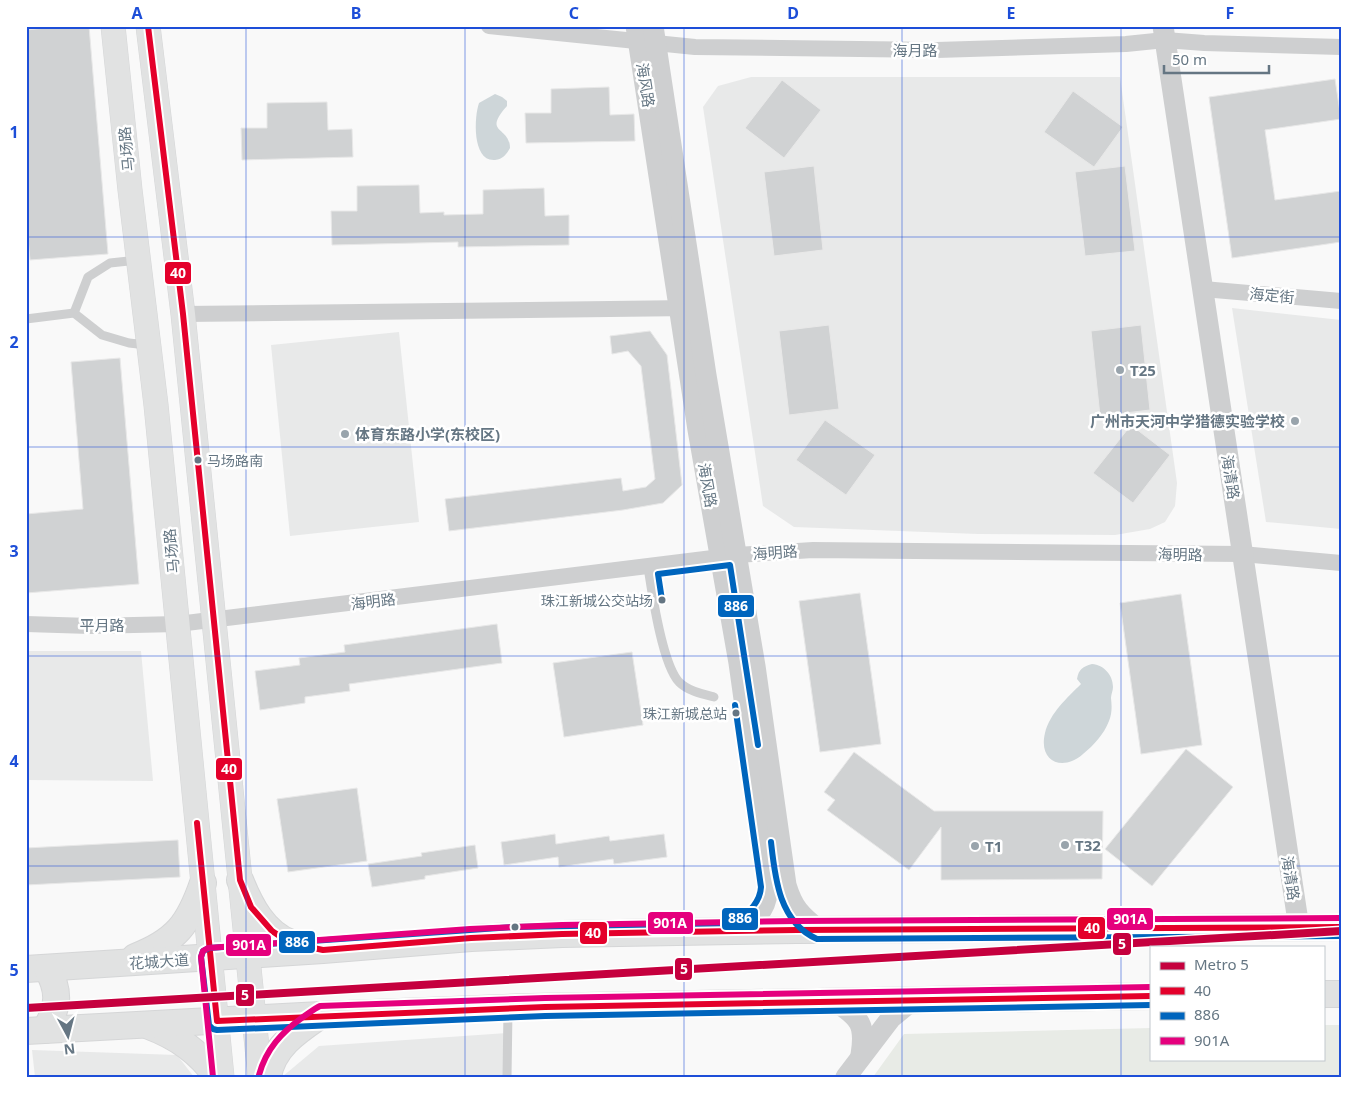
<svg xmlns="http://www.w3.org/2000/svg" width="1367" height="1103" viewBox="0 0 1367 1103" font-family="'Noto Sans','Noto Sans SC',sans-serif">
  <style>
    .built { fill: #e8e9e9 }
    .green { fill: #e8ebe6 }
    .water { fill: #ced6d9 }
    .building { fill: #d0d2d3; stroke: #e8e8e8 }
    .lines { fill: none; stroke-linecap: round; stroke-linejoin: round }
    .secondary-casing { stroke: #d5d6d7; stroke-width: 25 }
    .primary-casing { stroke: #d5d6d7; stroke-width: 28 }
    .service { stroke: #cecfd0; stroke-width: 9 }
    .minor { stroke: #cecfd0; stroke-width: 16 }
    .tertiary { stroke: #cecfd0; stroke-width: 21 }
    .secondary { stroke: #e1e2e2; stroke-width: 24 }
    .primary { stroke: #e1e2e2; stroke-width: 26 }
    .bus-1-casing { stroke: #fff; stroke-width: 10 }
    .bus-2-casing { stroke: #fff; stroke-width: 10 }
    .bus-3-casing { stroke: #fff; stroke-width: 10 }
    .bus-1 { stroke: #e4002b; stroke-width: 6 }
    .bus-2 { stroke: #0065bd; stroke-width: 6 }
    .bus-3 { stroke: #e5007d; stroke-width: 6 }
    .metro-1-casing { stroke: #fff; stroke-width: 11 }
    .metro-1 { stroke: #c5003e; stroke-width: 8 }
    .grid { fill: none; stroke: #1d4ed8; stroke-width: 1; stroke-opacity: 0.55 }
    .poi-dot { fill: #99a4ac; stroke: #fff; stroke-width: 2 }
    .bus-dot { fill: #657683; stroke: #fff; stroke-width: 2 }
    .labels { text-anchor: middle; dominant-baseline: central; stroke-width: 5; stroke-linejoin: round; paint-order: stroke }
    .bus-label { font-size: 14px; fill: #657683; stroke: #fff; text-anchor: end }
    .street-label { font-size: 15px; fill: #657683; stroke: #fff }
    .poi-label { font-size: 15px; font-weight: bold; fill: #657683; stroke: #fff; text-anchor: start }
    .line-badge { stroke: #fff; stroke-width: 2 }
    .badge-label { font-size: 14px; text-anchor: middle; font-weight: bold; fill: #fff }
    .neatline { fill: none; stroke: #1d4ed8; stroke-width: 2 }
    .grid-label { font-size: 16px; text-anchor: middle; font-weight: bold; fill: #1d4ed8 }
  </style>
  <rect width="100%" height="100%" fill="#f9f9f9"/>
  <!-- built -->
  <g class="built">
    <path d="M751,77H1120L1177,483L1175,506L1165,522L1150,529L1115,535L978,534L794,527L763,506L703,107L718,86Z"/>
    <path d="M1232,308L1341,320V529L1266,522Z"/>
    <path d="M399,332L419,522L290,536L271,345Z"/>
    <path d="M26,651H141L153,781L26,780Z"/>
    <path d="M507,1033V1077H282L319,1046Z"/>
    <path d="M32,1050L177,1055L194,1077H35Z"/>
  </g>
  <!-- green -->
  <path class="green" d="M1323,1025H1341V1077H873L904,1034L1151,1028V1059H1323Z"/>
  <!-- water -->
  <g class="water">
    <path d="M495,94L502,97L507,101V106C482,134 510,126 510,148C506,155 503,159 495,160C472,162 474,117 479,103Z"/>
    <path d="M1092,664C1104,665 1113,675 1113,687C1113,691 1111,694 1111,698C1112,707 1112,713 1109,721C1104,734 1094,745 1083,754C1063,772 1038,762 1045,733C1050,713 1067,698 1081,684L1077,679C1079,669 1082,667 1092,664Z"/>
  </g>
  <!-- building -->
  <g class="building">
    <path d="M67,26H89L108,254L30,260L26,216V30Z"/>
    <path d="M1335,79L1341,119L1265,130L1275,200L1341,191V242L1232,258L1209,97Z"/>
    <path d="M782,80L821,110L784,158L745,128Z"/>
    <path d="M609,87L610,115L634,114L635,141L526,143L525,113H551V89Z"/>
    <path d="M1073,91L1123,127L1094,167L1044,132Z"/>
    <path d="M327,102L328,130L352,129L353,157L242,160L241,128H267V103Z"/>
    <path d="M814,166L823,250L774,256L764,172Z"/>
    <path d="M1125,166L1135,251L1085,256L1075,172Z"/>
    <path d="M419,185L420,213L444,212V215L483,214V190L544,188L545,216L569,215V245L458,247V242L332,245L331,211H357V186Z"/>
    <path d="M829,325L839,409L789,415L779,331Z"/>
    <path d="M1141,325L1150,410L1100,416L1091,331Z"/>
    <path d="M650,331L667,355L682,485L663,503L623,510L449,531L445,499L621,478L623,491L646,487L655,479L641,366L628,351L612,354L610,336Z"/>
    <path d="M120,358L139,584L26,593V514L83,509L71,362Z"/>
    <path d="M825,420L875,455L846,495L796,460Z"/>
    <path d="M1131,425L1170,455L1133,503L1093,473Z"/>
    <path d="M860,593L881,744L820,752L799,601Z"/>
    <path d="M1181,594L1202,745L1141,754L1120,603Z"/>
    <path d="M497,624L502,663L349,684L350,691L305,697V703L260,710L255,671L300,665L299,658L345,652L344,645Z"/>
    <path d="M632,652L643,725L564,737L553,663Z"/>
    <path d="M1186,749L1233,787L1152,886L1105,849Z"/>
    <path d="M854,752L934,811H1103L1102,879L941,880V827L909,870L827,810L835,800L824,792Z"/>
    <path d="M357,788L367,861L288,872L277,799Z"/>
    <path d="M555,834L556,844L609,836L610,841L664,834L667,857L614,864L613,859L559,867L558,857L504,865L501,842Z"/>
    <path d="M178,840L180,877L26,885V848Z"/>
    <path d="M475,845L478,868L425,876V879L372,887L368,864L422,856L421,853Z"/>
  </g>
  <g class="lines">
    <!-- secondary casing -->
    <g class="secondary-casing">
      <g id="secondary">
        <path d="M113,26L130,190L156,405L222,1077"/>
        <path d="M148,26L183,314L260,1077"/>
      </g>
    </g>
    <!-- primary casing -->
    <g class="primary-casing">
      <g id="primary">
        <path d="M240,880C250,905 264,933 291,943C296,946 304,946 310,947"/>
        <path d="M135,957C176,941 189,924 203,883"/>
        <path d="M26,969L323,950L471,938L562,934L797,930L1341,927"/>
        <path d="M1323,994H1341"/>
        <path d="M149,1026C178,1037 199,1052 217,1077"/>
        <path d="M45,1030C59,1007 60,991 47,968"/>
        <path d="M26,1031L321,1015L530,1007L1151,996"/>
        <path d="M268,1077C272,1047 299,1030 321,1015"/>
      </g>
    </g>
    <!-- service -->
    <g class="service">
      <path d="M74,313L88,277L110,263L138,260"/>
      <path d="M26,319L74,313L102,335L129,343L147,345"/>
      <path d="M648,567C652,593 662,664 679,682C688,691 702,694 714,697"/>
      <path d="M507,1077L508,1010"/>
    </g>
    <!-- minor -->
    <g class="minor">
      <path d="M489,26L695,47L937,50L1126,44L1165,40L1204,43L1341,47"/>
      <path d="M1203,289L1341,301"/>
      <path d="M183,314L691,308"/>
      <path d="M26,624L90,626L178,624L737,555L813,550L1242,554L1341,563"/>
    </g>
    <!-- tertiary -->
    <g class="tertiary">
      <path d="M636,26L698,430L739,663L769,878C768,908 761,914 738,932"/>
      <path d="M653,26L706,375L755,666L786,885C793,908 800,915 819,930"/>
      <path d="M1163,26L1299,928"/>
      <path d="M835,1001C860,1018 866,1024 861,1055"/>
      <path d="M846,1077L891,1018L914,999"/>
    </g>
    <!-- secondary -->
    <use href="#secondary" class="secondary"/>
    <!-- primary -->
    <use href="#primary" class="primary"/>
    <!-- bus-1 casing -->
    <g class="bus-1-casing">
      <g id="bus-1">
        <path d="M148,26L183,314L240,880L251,907L272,931L290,943L323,950L471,938L562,934L797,930L1341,927"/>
        <path d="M197,823L217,1021L545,1007L1151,996"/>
      </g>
    </g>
    <!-- bus-2 casing -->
    <g class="bus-2-casing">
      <g id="bus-2">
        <path d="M662,600L658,574L730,565L758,745"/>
        <path d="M735,705L761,887C760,904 747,913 735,923L515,927L209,948L203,951L201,957L209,1025L213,1029L217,1030L545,1016L1151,1005"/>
        <path d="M771,842C775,878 779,922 817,939L1341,936"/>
      </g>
    </g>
    <!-- bus-3 casing -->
    <g class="bus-3-casing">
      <g id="bus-3">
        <path d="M259,1075C266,1049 282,1032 303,1017C309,1013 314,1009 320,1006L545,998L1151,987"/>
        <path d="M213,1077L201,957L203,951L208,948L470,929L562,925L797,921L1341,918"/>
      </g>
    </g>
    <!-- bus-1 -->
    <use href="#bus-1" class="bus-1"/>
    <!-- bus-2 -->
    <use href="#bus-2" class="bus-2"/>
    <!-- bus-3 -->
    <use href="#bus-3" class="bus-3"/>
    <!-- metro-1 casing -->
    <g class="metro-1-casing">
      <path id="metro-1" d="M26,1008L1341,931"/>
    </g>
    <!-- metro-1 -->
    <use href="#metro-1" class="metro-1"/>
  </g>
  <!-- grid -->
  <path class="grid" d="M246,26V1077M465,26V1077M684,26V1077M902,26V1077M1121,26V1077M26,237H1341M26,447H1341M26,656H1341M26,866H1341"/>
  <!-- markers -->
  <g class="poi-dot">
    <circle cx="1120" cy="370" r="5"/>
    <circle cx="1295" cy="421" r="5"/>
    <circle cx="345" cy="434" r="5"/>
    <circle cx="1065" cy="845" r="5"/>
    <circle cx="975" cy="846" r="5"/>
  </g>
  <g class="bus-dot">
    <circle cx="198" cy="460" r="4.5"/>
    <circle cx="662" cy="600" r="4.5"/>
    <circle cx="736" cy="713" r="4.5"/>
    <circle cx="515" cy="927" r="4.5"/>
  </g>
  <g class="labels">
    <!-- bus labels -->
    <g class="bus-label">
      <text x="207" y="460" text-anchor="start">马场路南</text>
      <text x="653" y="600">珠江新城公交站场</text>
      <text x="727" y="713">珠江新城总站</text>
    </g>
    <!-- street labels -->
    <g class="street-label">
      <text x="915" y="50">海月路</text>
      <text transform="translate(646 85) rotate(81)">海风路</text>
      <text transform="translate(126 149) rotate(-96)">马场路</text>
      <text transform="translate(1272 295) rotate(5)">海定街</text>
      <text transform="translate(1231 477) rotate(81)">海清路</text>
      <text transform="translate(708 485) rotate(80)">海风路</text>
      <text transform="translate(171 551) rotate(-96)">马场路</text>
      <text transform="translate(775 552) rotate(-4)">海明路</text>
      <text transform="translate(1180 554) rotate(1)">海明路</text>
      <text transform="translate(373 601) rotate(-7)">海明路</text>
      <text x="102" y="625">平月路</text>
      <text transform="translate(1291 878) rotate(81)">海清路</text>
      <text transform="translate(159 961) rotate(-4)">花城大道</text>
    </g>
    <!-- poi labels -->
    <g class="poi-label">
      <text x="1130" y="370">T25</text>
      <text x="1285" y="421" text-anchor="end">广州市天河中学猎德实验学校</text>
      <text x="355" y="434">体育东路小学(东校区)</text>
      <text x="1075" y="845">T32</text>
      <text x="985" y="846">T1</text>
    </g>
  </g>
  <g class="line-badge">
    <rect x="164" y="261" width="28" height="24" rx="5" fill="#e4002b"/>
    <rect x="717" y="594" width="38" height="24" rx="5" fill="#0065bd"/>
    <rect x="215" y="757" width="28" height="24" rx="5" fill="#e4002b"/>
    <rect x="721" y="907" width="38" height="24" rx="5" fill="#0065bd"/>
    <rect x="1106" y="907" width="48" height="24" rx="5" fill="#e5007d"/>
    <rect x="647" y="911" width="47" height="24" rx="5" fill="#e5007d"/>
    <rect x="1077" y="916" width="29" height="24" rx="5" fill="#e4002b"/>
    <rect x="579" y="921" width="29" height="24" rx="5" fill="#e4002b"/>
    <rect x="278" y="930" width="38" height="24" rx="5" fill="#0065bd"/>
    <rect x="1112" y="932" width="20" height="24" rx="5" fill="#c5003e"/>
    <rect x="225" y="933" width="47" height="24" rx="5" fill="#e5007d"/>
    <rect x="674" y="957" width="19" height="24" rx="5" fill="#c5003e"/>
    <rect x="235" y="983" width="20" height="24" rx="5" fill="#c5003e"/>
  </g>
  <g class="badge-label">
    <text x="178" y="278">40</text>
    <text x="736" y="611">886</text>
    <text x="229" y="774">40</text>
    <text x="740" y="923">886</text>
    <text x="1130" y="924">901A</text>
    <text x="670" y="928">901A</text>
    <text x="1092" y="933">40</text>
    <text x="593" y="938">40</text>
    <text x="297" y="947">886</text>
    <text x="1122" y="949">5</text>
    <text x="249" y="950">901A</text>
    <text x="684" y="974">5</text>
    <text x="245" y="1000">5</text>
  </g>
  <!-- border -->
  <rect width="1367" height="1103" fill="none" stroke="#ffffff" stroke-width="55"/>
  <!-- legend -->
  <rect x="1150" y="946" width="175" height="115" fill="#ffffff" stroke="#c1c8cd"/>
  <rect x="1160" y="962" width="25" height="8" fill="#c5003e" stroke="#c1c8cd"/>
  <text x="1194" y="970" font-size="15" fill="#657683">Metro 5</text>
  <rect x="1160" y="987" width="25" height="8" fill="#e4002b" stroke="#c1c8cd"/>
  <text x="1194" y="996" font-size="15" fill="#657683">40</text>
  <rect x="1160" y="1012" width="25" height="8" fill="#0065bd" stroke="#c1c8cd"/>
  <text x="1194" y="1020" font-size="15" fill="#657683">886</text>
  <rect x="1160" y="1037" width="25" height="8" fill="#e5007d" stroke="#c1c8cd"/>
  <text x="1194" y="1046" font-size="15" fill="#657683">901A</text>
  <!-- north arrow -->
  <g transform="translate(68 1036) rotate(173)" stroke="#ffffff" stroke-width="4" paint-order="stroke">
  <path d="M0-4L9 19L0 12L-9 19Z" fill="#657683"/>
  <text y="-8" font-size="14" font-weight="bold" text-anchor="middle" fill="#657683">N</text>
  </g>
  <!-- scale -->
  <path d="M1164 65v8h105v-8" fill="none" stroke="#657683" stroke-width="2.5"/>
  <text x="1172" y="65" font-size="15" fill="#657683" stroke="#ffffff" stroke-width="4" paint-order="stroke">50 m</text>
  <rect x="28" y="28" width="1312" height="1048" class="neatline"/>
  <g class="grid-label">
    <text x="137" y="19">A</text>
    <text x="356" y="19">B</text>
    <text x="574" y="19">C</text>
    <text x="793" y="19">D</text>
    <text x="1011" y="19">E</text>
    <text x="1230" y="19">F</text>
    <text x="14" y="138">1</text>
    <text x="14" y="348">2</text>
    <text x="14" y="557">3</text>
    <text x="14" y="767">4</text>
    <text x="14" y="976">5</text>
  </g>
</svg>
